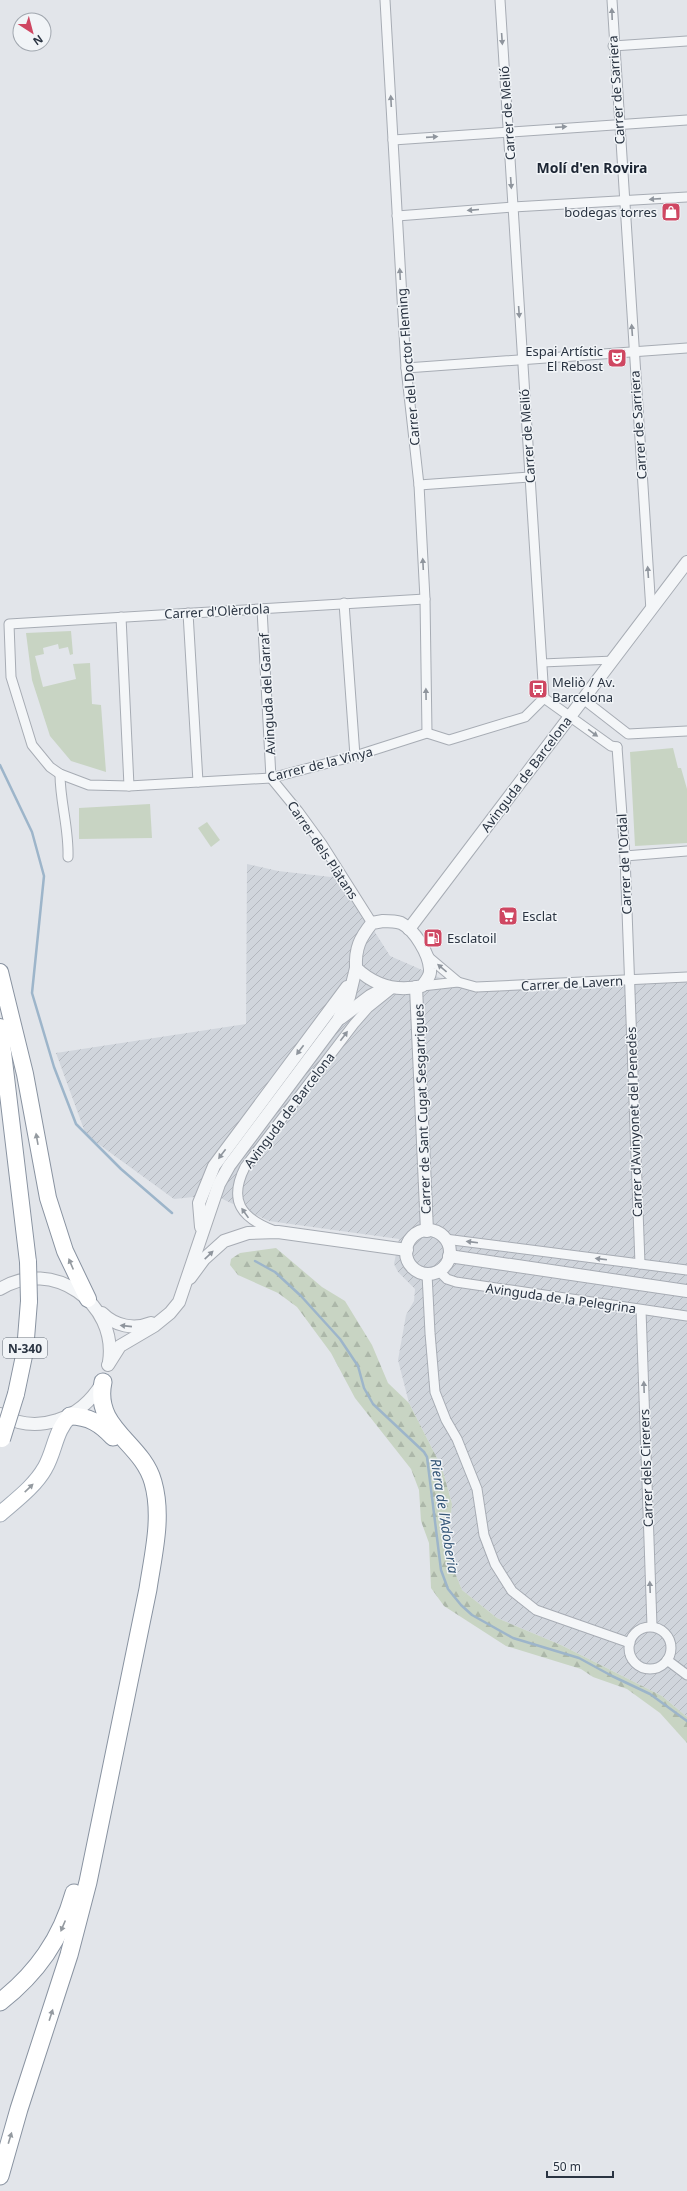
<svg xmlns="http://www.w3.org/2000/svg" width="687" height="2191" viewBox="0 0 687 2191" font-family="'Noto Sans',sans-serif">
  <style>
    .industrial { fill: url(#industrial-furrows) }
    .green { fill: #c8d4c3 }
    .forest { fill: url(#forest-firs) }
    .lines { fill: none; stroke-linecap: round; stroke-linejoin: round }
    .stream { stroke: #9db5ca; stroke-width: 2.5 }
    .pedestrian-casing { stroke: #a7acb4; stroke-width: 9 }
    .minor-casing { stroke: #a7acb4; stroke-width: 11 }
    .tertiary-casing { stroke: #a7acb4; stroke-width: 14 }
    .primary-casing { stroke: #a1aab6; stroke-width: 17 }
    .trunk-casing { stroke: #8993a1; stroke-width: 18 }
    .motorway-casing { stroke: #8993a1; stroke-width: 19 }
    .pedestrian { stroke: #f4f6f8; stroke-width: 7 }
    .minor { stroke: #f4f6f8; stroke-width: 9 }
    .tertiary { stroke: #f4f6f8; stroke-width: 12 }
    .primary { stroke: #fff; stroke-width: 15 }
    .trunk { stroke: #fff; stroke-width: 16 }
    .motorway { stroke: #fff; stroke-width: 17 }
    .trunk-bridge-casing { stroke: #8993a1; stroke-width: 18; stroke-linecap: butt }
    .trunk-bridge { stroke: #fff; stroke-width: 16 }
    .oneway { fill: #8f959d }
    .oneway2 { fill: #949aa0 }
    .labels { text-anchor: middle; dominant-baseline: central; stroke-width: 3; stroke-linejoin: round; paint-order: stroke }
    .shield { fill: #f1f4f7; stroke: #666e78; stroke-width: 1 }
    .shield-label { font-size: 12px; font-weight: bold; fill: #2a3442 }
    .street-label { font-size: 13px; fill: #2a3442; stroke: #f1f4f7 }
    .poi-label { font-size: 13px; fill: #2a3442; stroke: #f1f4f7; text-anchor: start }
    .neighbourhood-label { font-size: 14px; font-weight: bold; fill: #1c2533; stroke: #f1f4f7 }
    .water-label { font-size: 14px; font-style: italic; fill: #335576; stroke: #f1f4f7 }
  </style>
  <defs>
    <pattern id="industrial-furrows" width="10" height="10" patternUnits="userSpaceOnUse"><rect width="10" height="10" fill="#d0d5dc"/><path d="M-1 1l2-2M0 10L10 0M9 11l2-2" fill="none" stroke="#b3b7be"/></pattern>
    <pattern id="forest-firs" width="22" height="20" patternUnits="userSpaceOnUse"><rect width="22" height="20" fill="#c8d4c3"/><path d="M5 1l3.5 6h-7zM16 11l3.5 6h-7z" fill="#acb7a9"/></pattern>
  </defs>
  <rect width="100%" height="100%" fill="#e2e5ea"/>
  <!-- industrial -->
  <path class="industrial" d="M247,864L278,871L331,877L337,872L390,956L461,987L687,976V1717L662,1696L561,1645L497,1618L462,1590L447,1553L452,1504L442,1468L409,1403L398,1360L406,1315L414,1301L415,1289L398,1272L394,1264L399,1239L269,1221L214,1195L174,1199L86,1135L56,1053L246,1024Z"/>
  <!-- green -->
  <g class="green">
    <path d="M71,631L73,654L70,655L68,647L59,649L58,644L43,648L44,654L35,656L43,687L76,679L73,664L90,663L92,704L101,705L106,772L71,761L50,736L32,680L26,633Z"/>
    <path d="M673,748L678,768H681L687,789V843L635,846L630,752Z"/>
    <path d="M150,804L152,838L79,839V808Z"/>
    <path d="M207,822L220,840L211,847L198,828Z"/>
  </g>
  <!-- forest -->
  <path class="forest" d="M276,1248L322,1287L345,1301L372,1345L388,1383L409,1403L442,1468L452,1504L447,1553L462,1590L497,1618L561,1645L662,1696L687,1717V1743L660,1713L627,1689L593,1677L581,1669L506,1646L444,1606L431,1588L429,1543L421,1521L419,1490L411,1469L355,1398L331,1353L297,1307L278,1293L238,1275L230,1265L231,1259L240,1253Z"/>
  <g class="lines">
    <!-- stream -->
    <g class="stream">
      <path d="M0,765L32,832L44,876L32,993L54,1067L76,1124L121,1169L172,1213"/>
      <path d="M255,1261L275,1272L301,1296L340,1339L358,1366L364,1388L373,1404L424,1452L427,1457L441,1570L448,1589L461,1605L472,1615L513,1638L579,1658L612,1676L650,1694L687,1721"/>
    </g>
    <!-- pedestrian casing -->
    <g class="pedestrian-casing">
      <path id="pedestrian" d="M542,663L614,660"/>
    </g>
    <!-- minor casing -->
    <g class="minor-casing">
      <g id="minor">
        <path d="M385,0L406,368L419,485L425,599L427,733"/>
        <path d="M500,0L544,698L611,746L617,747"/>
        <path d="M612,0L651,611"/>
        <path d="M613,46L687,41"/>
        <path d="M393,140L687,120"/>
        <path d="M397,216L513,207L687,197"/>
        <path d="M406,368L687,348"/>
        <path d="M419,485L530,477"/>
        <path d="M425,599L9,624L11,677L32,745L50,767L60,774L89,785L129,786L271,778L355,756L427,733L449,740L525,717L544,698"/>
        <path d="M344,603L355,756"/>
        <path d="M262,609L271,778L298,811L322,844L372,923"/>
        <path d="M188,613L198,782"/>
        <path d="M121,617L129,786"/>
        <path d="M583,699L628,734L687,731"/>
        <path d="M617,747L625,856L640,1264"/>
        <path d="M60,774C60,802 69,828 68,857"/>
        <path d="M625,856L687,851"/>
        <path d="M426,955L458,982L476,987L687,977"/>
        <path d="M422,986L458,982"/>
        <path d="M275,1231C241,1218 228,1201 245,1167L354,1024L368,1008L393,988"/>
        <path d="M445,1239L687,1270"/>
        <path d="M439,1271L447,1279L456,1282L687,1316"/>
        <path d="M427,1274L430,1333L435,1392L446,1420L457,1439L477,1489L484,1535L495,1564L512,1591L536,1610L630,1643"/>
        <path d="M641,1310L652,1626"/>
        <circle cx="650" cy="1648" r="21"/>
        <path d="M667,1660L687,1675"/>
      </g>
    </g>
    <!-- tertiary casing -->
    <g class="tertiary-casing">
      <g id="tertiary">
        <path d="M383,921C389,921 395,921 401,923C415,930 429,954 430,969C431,976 426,981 422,986C397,992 375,986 356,968C355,948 360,938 372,923Z"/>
        <path d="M409,929L687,562"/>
        <path d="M416,987L427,1231"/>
        <path d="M341,1018L370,996L387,987"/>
        <path d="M201,1227L199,1203L214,1166L347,987"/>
        <circle cx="428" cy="1252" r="22"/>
        <path d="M449,1256L687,1291"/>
        <path d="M190,1278L204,1259L224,1241L248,1233L278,1232L407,1250"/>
        <path d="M0,1289C52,1257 118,1303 109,1362"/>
        <path d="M102,1313C115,1326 134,1330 151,1323"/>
        <path d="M108,1365L120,1346L154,1326L170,1313L179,1302L219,1184L229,1166L338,1020L349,997L356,968"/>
        <path d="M0,1414C37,1436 81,1419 102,1383"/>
      </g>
    </g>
    <!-- primary casing -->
    <g class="primary-casing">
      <path id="primary" d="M0,1514C16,1500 35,1486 45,1468C55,1451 55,1430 70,1416"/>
    </g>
    <!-- trunk casing -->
    <g class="trunk-casing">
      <g id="trunk">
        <path d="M0,972L25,1074L48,1198L65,1251L88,1299"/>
        <path d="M0,1027L28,1262"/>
        <path d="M16,1394L25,1351L29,1301"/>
      </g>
    </g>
    <!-- motorway casing -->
    <g class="motorway-casing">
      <g id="motorway">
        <path d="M70,1416C89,1416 101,1424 113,1437"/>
        <path d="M0,2002C37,1973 61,1939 74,1893"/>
        <path d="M0,2176L19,2109L69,1955L88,1882L148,1589C153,1555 163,1517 153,1482C142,1442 93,1429 103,1382"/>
      </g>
    </g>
    <!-- pedestrian -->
    <use href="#pedestrian" class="pedestrian"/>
    <!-- minor -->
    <use href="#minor" class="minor"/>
    <!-- tertiary -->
    <use href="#tertiary" class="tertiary"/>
    <!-- primary -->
    <use href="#primary" class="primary"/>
    <!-- trunk -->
    <use href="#trunk" class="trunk"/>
    <!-- motorway -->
    <use href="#motorway" class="motorway"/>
    <!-- trunk-bridge casing -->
    <g class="trunk-bridge-casing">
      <g id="trunk-bridge">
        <path d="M28,1262L29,1301"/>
        <path d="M2,1439L16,1394"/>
      </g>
    </g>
    <!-- trunk-bridge -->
    <use href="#trunk-bridge" class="trunk-bridge"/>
  </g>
  <!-- one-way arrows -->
  <defs><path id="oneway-solid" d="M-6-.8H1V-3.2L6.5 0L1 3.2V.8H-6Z"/></defs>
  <g class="oneway">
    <use href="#oneway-solid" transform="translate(612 14) rotate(-92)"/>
    <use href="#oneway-solid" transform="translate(502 39) rotate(86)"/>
    <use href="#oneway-solid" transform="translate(391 101) rotate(-93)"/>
    <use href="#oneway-solid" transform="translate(561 127) rotate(-4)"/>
    <use href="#oneway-solid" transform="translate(432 137) rotate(-4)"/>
    <use href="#oneway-solid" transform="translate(511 183) rotate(86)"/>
    <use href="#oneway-solid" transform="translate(655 199) rotate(176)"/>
    <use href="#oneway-solid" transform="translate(473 210) rotate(175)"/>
    <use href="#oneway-solid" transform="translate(400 274) rotate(-93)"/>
    <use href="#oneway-solid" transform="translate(519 312) rotate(86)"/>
    <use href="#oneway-solid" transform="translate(632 330) rotate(-94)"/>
    <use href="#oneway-solid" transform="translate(423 564) rotate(-93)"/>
    <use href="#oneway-solid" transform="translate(648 572) rotate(-94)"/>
    <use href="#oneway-solid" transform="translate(426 694) rotate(-91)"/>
    <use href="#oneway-solid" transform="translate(593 733) rotate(36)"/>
    <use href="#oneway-solid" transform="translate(442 968) rotate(-140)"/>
    <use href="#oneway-solid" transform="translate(344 1036) rotate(-53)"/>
    <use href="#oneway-solid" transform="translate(300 1050) rotate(127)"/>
    <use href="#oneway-solid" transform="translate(222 1154) rotate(127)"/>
    <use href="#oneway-solid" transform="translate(245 1213) rotate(-125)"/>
    <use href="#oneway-solid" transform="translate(472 1242) rotate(-173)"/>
    <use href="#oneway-solid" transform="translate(209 1255) rotate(-44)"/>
    <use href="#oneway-solid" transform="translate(601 1259) rotate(-173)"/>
    <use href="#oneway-solid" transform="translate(126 1326) rotate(-174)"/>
    <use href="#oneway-solid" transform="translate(644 1387) rotate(-92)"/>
    <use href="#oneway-solid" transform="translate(650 1587) rotate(-92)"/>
  </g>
  <g class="oneway2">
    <use href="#oneway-solid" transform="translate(37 1139) rotate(-100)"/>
    <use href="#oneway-solid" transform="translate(71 1264) rotate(-113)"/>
    <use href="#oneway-solid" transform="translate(29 1488) rotate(-44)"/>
    <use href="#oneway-solid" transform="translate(63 1926) rotate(113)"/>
    <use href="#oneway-solid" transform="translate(51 2015) rotate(-72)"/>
    <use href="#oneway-solid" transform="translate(10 2138) rotate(-73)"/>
  </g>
  <!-- icons -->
  <defs>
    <g id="shop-square" transform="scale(1)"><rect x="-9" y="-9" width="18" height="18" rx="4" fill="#cf4762" stroke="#f1f4f7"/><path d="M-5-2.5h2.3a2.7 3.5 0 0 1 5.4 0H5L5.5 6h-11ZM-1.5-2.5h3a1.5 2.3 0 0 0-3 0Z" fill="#fff"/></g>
    <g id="theatre-square" transform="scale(1)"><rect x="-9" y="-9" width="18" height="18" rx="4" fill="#cf4762" stroke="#f1f4f7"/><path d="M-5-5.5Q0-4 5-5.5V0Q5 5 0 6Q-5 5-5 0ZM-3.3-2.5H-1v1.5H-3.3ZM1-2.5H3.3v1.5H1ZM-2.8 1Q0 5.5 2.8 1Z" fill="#fff"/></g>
    <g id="bus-square" transform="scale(1)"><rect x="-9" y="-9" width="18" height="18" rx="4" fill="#cf4762" stroke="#f1f4f7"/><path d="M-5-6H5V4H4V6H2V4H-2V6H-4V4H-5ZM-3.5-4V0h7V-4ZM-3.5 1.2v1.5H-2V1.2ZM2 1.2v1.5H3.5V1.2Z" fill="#fff"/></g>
    <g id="supermarket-square" transform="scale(1)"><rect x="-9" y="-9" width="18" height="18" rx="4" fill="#cf4762" stroke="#f1f4f7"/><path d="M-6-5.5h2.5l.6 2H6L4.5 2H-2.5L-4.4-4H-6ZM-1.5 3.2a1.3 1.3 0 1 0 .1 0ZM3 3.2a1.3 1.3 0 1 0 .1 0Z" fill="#fff"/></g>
    <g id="fuel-square" transform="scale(1)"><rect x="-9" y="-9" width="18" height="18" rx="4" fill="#cf4762" stroke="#f1f4f7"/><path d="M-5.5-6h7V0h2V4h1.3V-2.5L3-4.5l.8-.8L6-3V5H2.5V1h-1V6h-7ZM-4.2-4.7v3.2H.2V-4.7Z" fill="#fff"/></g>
  </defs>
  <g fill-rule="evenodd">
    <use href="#shop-square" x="671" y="212"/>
    <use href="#theatre-square" x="617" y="358"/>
    <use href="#bus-square" x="538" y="689"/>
    <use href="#supermarket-square" x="508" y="916"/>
    <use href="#fuel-square" x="433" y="938"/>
  </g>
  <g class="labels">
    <!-- shield labels -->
    <rect class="shield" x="3" y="1338" width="44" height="20" rx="3"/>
    <g class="shield-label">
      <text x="25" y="1348">N-340</text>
    </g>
    <!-- street labels -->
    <g class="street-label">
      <text transform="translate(616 90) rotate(-94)">Carrer de Sarriera</text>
      <text transform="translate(507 113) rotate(-94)">Carrer de Melió</text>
      <text transform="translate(408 367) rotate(-95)">Carrer del Doctor Fleming</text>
      <text transform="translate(638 425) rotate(-94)">Carrer de Sarriera</text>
      <text transform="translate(527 436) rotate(-94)">Carrer de Melió</text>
      <text transform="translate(217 611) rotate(-3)">Carrer d'Olèrdola</text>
      <text transform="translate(267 694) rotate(-93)">Avinguda del Garraf</text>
      <text transform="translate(320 764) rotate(-14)">Carrer de la Vinya</text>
      <text transform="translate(526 774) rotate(-53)">Avinguda de Barcelona</text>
      <text transform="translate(323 850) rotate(56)">Carrer dels Plàtans</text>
      <text transform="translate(624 864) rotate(-93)">Carrer de l'Ordal</text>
      <text transform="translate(572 983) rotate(-3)">Carrer de Lavern</text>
      <text transform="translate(422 1109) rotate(-92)">Carrer de Sant Cugat Sesgarrigues</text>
      <text transform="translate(289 1110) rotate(-53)">Avinguda de Barcelona</text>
      <text transform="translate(634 1122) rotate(-92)">Carrer d'Avinyonet del Penedès</text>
      <text transform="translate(561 1298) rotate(8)">Avinguda de la Pelegrina</text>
      <text transform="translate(646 1468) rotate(-92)">Carrer dels Cirerers</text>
    </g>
    <!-- poi labels -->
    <g class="poi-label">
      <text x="657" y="212" text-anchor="end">bodegas torres</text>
      <text x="603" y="351" text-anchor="end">Espai Artístic<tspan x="603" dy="15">El Rebost</tspan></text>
      <text x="552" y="682">Meliò / Av.<tspan x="552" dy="15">Barcelona</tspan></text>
      <text x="522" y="916">Esclat</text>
      <text x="447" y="938">Esclatoil</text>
    </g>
    <!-- neighbourhood labels -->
    <g class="neighbourhood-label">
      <text x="592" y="167">Molí d'en Rovira</text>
    </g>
    <!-- water labels -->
    <g class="water-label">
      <text transform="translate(445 1516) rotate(81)">Riera de l'Adoberia</text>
    </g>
  </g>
  <!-- north arrow -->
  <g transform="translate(32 32) rotate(144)"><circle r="19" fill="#f1f4f7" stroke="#a1a7af"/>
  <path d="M0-3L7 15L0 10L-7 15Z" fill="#cf4762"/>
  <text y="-6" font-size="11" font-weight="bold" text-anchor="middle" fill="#2a3442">N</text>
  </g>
  <!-- scale -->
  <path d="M547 2171v6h66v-6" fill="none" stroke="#2a3442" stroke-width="2"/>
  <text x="553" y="2171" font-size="12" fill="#2a3442" stroke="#f1f4f7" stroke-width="3" paint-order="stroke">50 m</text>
</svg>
